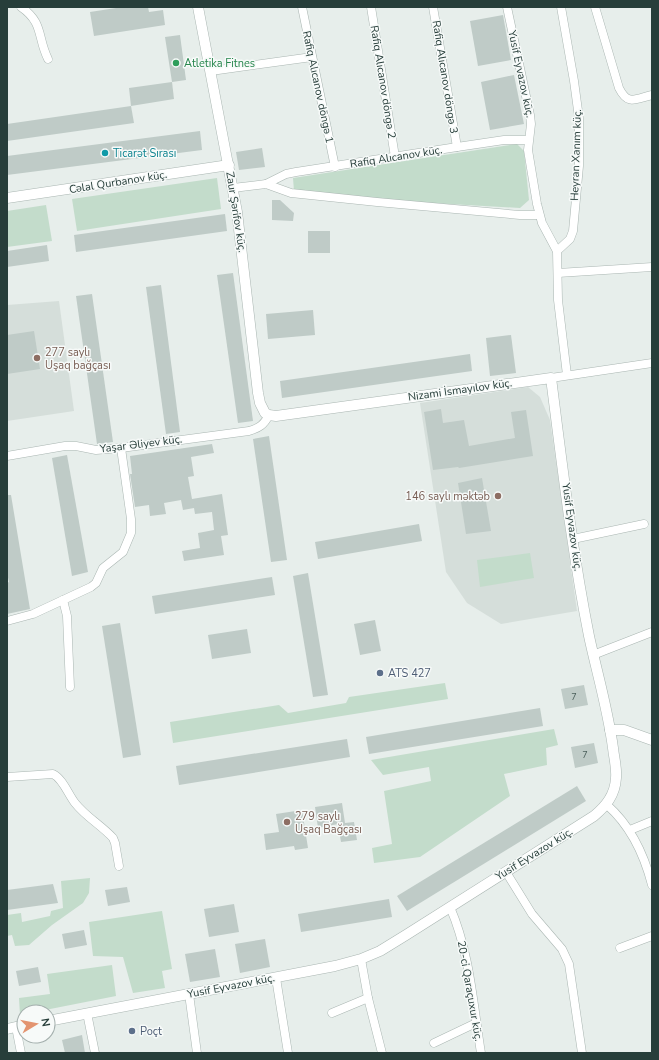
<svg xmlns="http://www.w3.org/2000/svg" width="659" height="1060" viewBox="0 0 659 1060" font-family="'Nunito Sans',sans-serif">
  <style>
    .built { fill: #d5deda }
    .green { fill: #c3dccb }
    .building { fill: #bfcbc7 }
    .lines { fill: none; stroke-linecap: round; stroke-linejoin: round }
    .minor-casing { stroke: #aab6b2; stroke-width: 9 }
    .tertiary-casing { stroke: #aab6b2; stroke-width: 11 }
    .minor { stroke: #fff; stroke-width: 8 }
    .tertiary { stroke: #fff; stroke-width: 10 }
    .leisure-dot { fill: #2e9e5b; stroke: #f7faf9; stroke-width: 1.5 }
    .culture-dot { fill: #0f9aa8; stroke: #f7faf9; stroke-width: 1.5 }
    .education-dot { fill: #8d6e63; stroke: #f7faf9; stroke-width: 1.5 }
    .service-dot { fill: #5c6f8a; stroke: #f7faf9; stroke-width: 1.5 }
    .labels { text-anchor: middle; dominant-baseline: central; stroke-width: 3; stroke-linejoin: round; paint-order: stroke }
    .number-label { font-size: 9px; fill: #4d615d }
    .leisure-label { font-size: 11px; fill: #27864d; stroke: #f7faf9; text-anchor: start }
    .street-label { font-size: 11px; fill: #273e3a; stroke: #f7faf9 }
    .culture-label { font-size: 11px; fill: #0d838f; stroke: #f7faf9; text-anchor: start }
    .education-label { font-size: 11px; fill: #785e54; stroke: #f7faf9; text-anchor: start }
    .service-label { font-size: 11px; fill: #4e5e75; stroke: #f7faf9; text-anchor: start }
  </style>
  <rect width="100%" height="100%" fill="#e7eeeb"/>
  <!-- built -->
  <g class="built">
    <path d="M59,301L74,411L7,421V305Z"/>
    <path d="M528,387L540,397L550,420L577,611L501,624L467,603L446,572L420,403Z"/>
  </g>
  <!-- green -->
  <g class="green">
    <path d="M517,144L524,151L529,200L520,208L415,202L294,191L293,178Z"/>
    <path d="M217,178L221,209L77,231L72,199Z"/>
    <path d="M46,205L52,241L7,247V211Z"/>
    <path d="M530,553L534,578L480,587L477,560Z"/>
    <path d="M445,683L448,699L173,743L170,722L279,705L288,713L346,703L349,697Z"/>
    <path d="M554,729L558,745L546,748L547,765L504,774L510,796L420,857L374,863L372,848L392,844L384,791L431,781L429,767L383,775L371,760Z"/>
    <path d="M90,878L89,893L83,903L52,925L29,945L15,946L12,935L7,936V915L21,913L22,922L50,916L51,911L63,908L61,881Z"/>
    <path d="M162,911L172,969L162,971L165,988L133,993L123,957L93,956L89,922Z"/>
    <path d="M112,965L116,996L35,1012H24V1014L20,1015L19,998L50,994L47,974Z"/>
  </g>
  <!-- building -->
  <g class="building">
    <path d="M116,7H148L149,12L163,10L165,25L94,36L90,12L116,8Z"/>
    <path d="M503,15L511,60L478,66L470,21Z"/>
    <path d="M180,35L186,80L172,82L165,37Z"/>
    <path d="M514,75L524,124L490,130L481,82Z"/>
    <path d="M172,82L174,99L131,106L129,88Z"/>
    <path d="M131,106L134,123L7,141V124Z"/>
    <path d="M200,131L202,150L7,175V156Z"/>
    <path d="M262,148L265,167L239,170L236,152Z"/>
    <path d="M272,200H280L294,213L293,221L272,220Z"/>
    <path d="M225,214L227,231L76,252L74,235Z"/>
    <rect x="308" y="231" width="22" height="22"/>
    <path d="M47,245L49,261L7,267V251Z"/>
    <path d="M233,273L253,421L238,423L217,275Z"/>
    <path d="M161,285L180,432L166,434L146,287Z"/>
    <path d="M92,294L113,442L97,444L76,296Z"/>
    <path d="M313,310L315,335L268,339L266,314Z"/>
    <path d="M34,331L40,369L7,374V335Z"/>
    <path d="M511,335L516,373L490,376L486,338Z"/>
    <path d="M470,354L472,371L282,398L280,381Z"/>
    <path d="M441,409L443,423L464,420L469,446L515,438L511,412L526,410L533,456L459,468L458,467L433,470L424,412Z"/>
    <path d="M269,436L287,560L271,562L253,439Z"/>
    <path d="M212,444L214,453L191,457L194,476L188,477L192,499L222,494L228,535L221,536L224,555L184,561L182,551L200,548L198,533L214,530L212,512L195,514L194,508L183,510L181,500L164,503L166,514L150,516L149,505L135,507L130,474H132L130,456Z"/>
    <path d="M67,455L88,572L72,576L52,458Z"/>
    <path d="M482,478L491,531L466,534L458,483Z"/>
    <path d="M7,495H11L30,609L7,614V583L9,582L7,573Z"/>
    <path d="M419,524L422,541L318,559L315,542Z"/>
    <path d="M308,573L328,695L313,697L293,576Z"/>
    <path d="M272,577L275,595L155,614L152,596Z"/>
    <path d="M375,620L381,651L360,655L354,624Z"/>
    <path d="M120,623L141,755L123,758L102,626Z"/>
    <path d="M247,629L251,653L212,659L208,635Z"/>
    <path d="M584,685L588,705L565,709L561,689Z"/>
    <path d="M540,708L543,726L369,754L366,737Z"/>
    <path d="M347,739L350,757L179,785L176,766Z"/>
    <path d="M594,743L598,763L575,768L571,747Z"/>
    <path d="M577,786L586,801L407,911L397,896Z"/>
    <path d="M342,803L345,823L354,822L357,840L341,842L338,824L318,828L315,807Z"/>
    <path d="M302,810L308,848L295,850L294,846L266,850L264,834L279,832L276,814Z"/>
    <path d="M53,884L58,903L7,910V890Z"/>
    <path d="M127,887L130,902L108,906L105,890Z"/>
    <path d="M389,899L392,917L301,932L298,914Z"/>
    <path d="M234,904L239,932L209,937L204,909Z"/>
    <path d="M84,930L87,945L65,949L62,934Z"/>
    <path d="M265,939L270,967L240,973L235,944Z"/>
    <path d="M215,949L220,977L190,982L185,954Z"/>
    <path d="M38,967L41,982L19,986L16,971Z"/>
    <path d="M82,1035L85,1053H65L62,1040Z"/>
  </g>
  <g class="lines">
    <!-- minor casing -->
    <g class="minor-casing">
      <g id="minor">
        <path d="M21,7C44,23 37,37 48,59"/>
        <path d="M302,7L335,167"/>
        <path d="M371,7L395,157"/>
        <path d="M433,7L457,147"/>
        <path d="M507,7L530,115L531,124L528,150L537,204L542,223L557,251L558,300L567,375"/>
        <path d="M595,7L619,88C628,106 635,99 652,95"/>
        <path d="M211,71L312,57"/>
        <path d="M266,184L286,174L296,172L457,147L504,140H528"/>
        <path d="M233,188L266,184L291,193L377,202L520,215H539"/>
        <path d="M557,251L570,239L573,231L579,166V118L574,81L561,7"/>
        <path d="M558,273L652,267"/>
        <path d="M551,378L652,363"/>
        <path d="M7,456L65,446H76L96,450L121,448L249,431C259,428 264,425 269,415"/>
        <path d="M573,539L644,524"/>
        <path d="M63,600L67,616L70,687"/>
        <path d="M7,621L33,614L91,587L96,583L103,568L123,552L131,533V519L121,448"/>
        <path d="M593,655L652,632"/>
        <path d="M7,777L53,774C63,779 68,794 75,803C86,817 101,825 113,838L115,843L119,866"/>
        <path d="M607,805C631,826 644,854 652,885"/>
        <path d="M630,830L652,821"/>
        <path d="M506,872L532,914L562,949L569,964L582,1053"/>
        <path d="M450,907C470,953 473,1004 481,1053"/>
        <path d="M620,948L652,936"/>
        <path d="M361,959L368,998L382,1053"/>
        <path d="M276,978L288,1053"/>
        <path d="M189,994L197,1053"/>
        <path d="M87,1013L95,1053"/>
        <path d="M332,1013L368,998"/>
        <path d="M16,1027L21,1053"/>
        <path d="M434,1043L476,1023"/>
      </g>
    </g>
    <!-- tertiary casing -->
    <g class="tertiary-casing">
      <g id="tertiary">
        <path d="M7,198L229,165"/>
        <path d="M610,730H624L652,740"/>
        <path d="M48,1021L335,966L361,959L380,951L406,935L594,816C606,806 615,795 616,778C617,768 614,758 613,748C608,710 597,673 589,636C572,551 562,464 551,378L276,416L269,415L265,413L260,403L258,393L237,212L198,7"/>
        <path d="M7,1029L24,1025"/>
      </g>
    </g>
    <!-- minor -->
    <use href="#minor" class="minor"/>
    <!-- tertiary -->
    <use href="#tertiary" class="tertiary"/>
  </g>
  <!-- markers -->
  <circle class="leisure-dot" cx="176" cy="63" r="4"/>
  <circle class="culture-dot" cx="105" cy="153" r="4"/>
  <g class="education-dot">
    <circle cx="37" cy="358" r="4"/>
    <circle cx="498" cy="496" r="4"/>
    <circle cx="287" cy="822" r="4"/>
  </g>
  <g class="service-dot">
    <circle cx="380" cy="673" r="4"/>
    <circle cx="132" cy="1031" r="4"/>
  </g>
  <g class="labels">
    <!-- number labels -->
    <g class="number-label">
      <text x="574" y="697">7</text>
      <text x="585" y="755">7</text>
    </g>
    <!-- leisure labels -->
    <g class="leisure-label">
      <text x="184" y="63">Atletika Fitnes</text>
    </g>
    <!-- street labels -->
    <g class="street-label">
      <text transform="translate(521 74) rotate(78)">Yusif Eyvazov küç.</text>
      <text transform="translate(445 77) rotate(81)">Rafiq Alıcanov döngə 3</text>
      <text transform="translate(383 82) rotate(81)">Rafiq Alıcanov döngə 2</text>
      <text transform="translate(318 87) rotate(78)">Rafiq Alıcanov döngə 1</text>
      <text transform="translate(576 155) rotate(-88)">Heyran Xanım küç.</text>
      <text transform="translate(396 157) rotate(-9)">Rafiq Alıcanov küç.</text>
      <text transform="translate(118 182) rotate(-9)">Cəlal Qurbanov küç.</text>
      <text transform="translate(236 212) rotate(81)">Zaur Şərifov küç.</text>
      <text transform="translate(460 390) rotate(-8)">Nizami İsmayılov küç.</text>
      <text transform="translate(141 444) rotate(-7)">Yaşar Əliyev küç.</text>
      <text transform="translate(572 527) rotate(82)">Yusif Eyvazov küç.</text>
      <text transform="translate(534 854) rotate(-32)">Yusif Eyvazov küç.</text>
      <text transform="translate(231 986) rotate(-11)">Yusif Eyvazov küç.</text>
      <text transform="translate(470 991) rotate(80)">20-ci Qaraçuxur küç.</text>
    </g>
    <!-- culture labels -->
    <g class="culture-label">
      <text x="113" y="153">Ticarət Sırası</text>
    </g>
    <!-- education labels -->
    <g class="education-label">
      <text x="45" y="352">277 saylı<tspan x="45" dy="13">Uşaq bağçası</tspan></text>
      <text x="490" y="496" text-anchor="end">146 saylı məktəb</text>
      <text x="295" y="816">279 saylı<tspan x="295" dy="13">Uşaq Bağçası</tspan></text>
    </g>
    <!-- service labels -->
    <g class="service-label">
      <text x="388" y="673">ATS 427</text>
      <text x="140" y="1031">Poçt</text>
    </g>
  </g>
  <!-- border -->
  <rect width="659" height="1060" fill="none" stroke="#273e3a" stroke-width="16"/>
  <!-- north arrow -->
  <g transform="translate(36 1024) rotate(80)"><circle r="19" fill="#f7faf9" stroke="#a4afad"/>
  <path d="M0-3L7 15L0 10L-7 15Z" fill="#e39470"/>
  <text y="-6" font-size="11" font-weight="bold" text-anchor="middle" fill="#273e3a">N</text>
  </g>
</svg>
